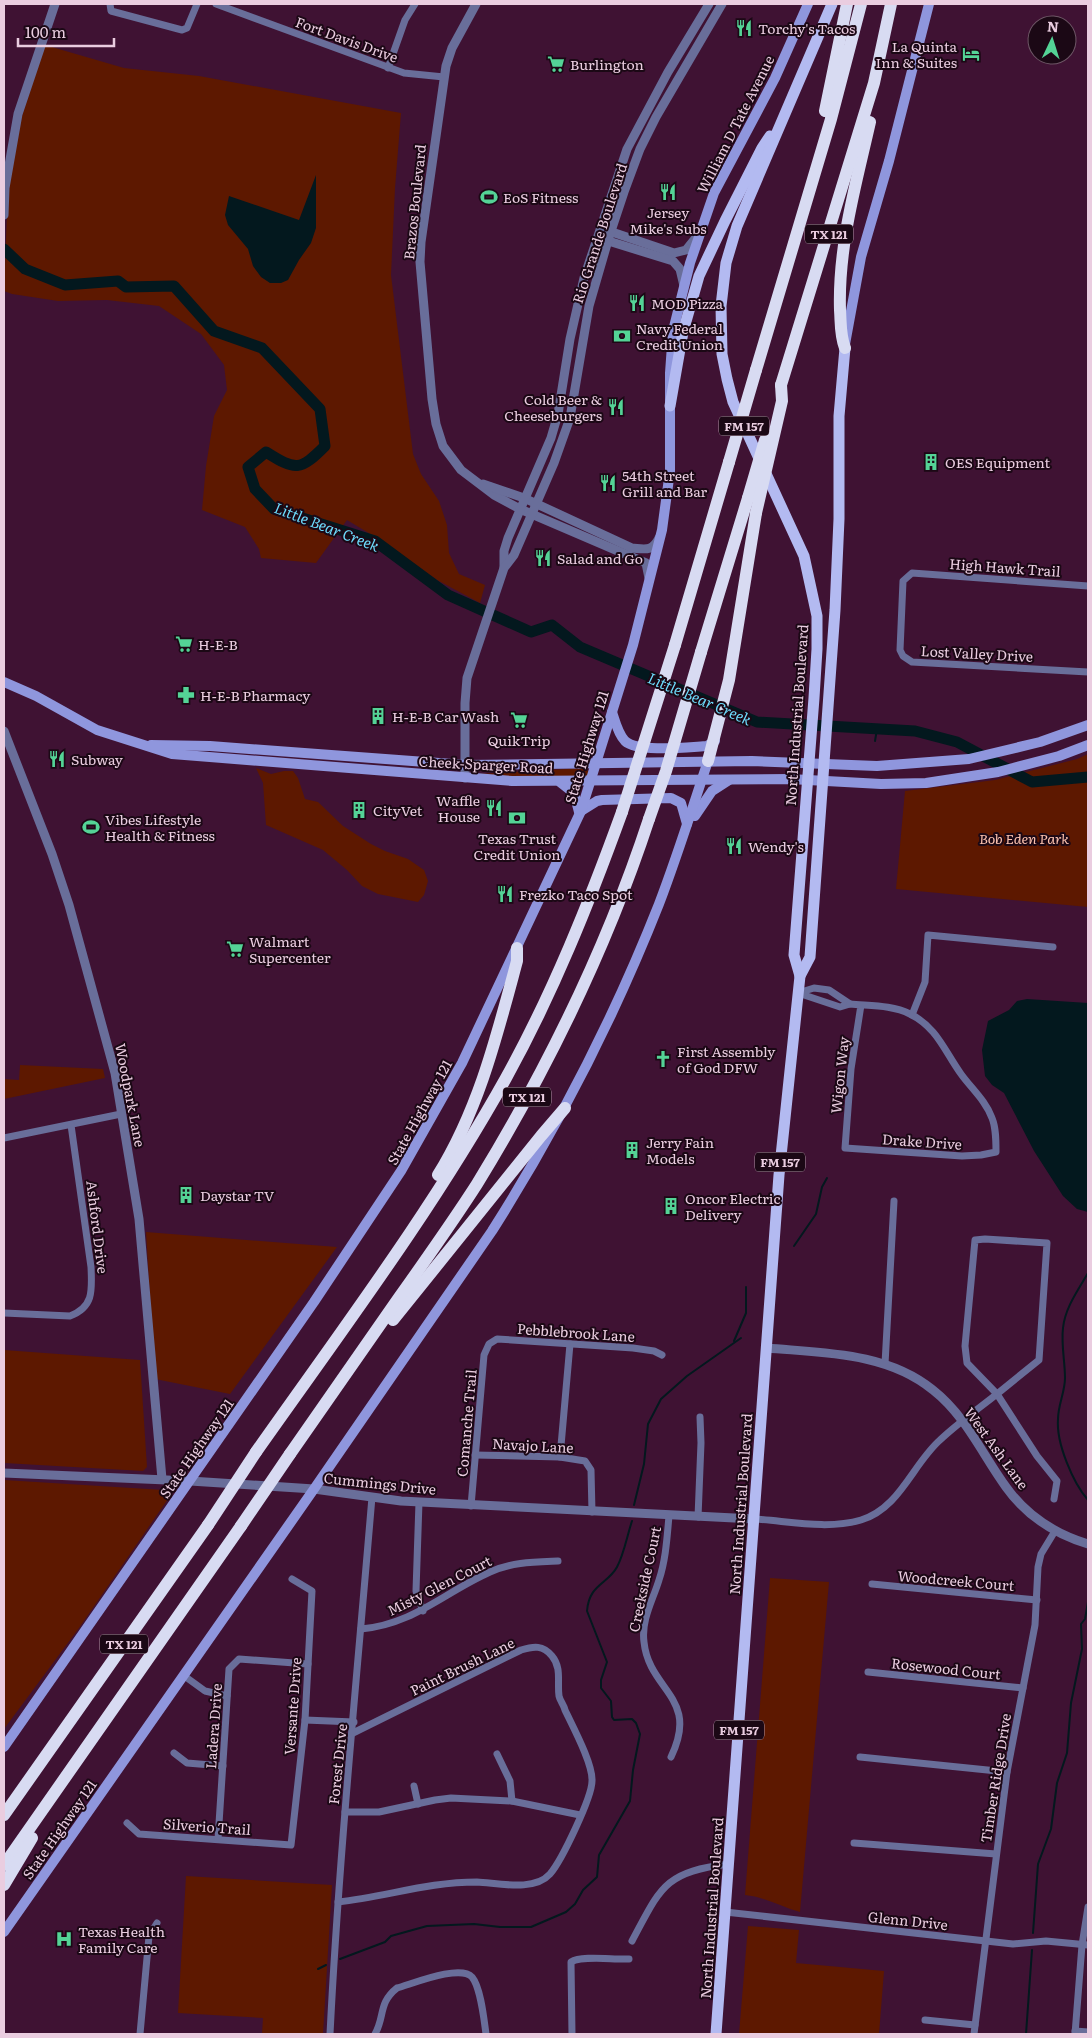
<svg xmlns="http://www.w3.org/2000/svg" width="1092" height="2038" viewBox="0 0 1092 2038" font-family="Literata,serif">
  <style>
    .green { fill: #5d1800 }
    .water { fill: #03181e }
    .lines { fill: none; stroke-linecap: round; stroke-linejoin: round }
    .stream { stroke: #03181e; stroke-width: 2 }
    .river { stroke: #03181e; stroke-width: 11 }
    .minor { stroke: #696e9a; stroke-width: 7 }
    .tertiary { stroke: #696e9a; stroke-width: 9 }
    .secondary { stroke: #8f96dd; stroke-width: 10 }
    .primary { stroke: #b3baf1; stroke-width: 11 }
    .motorway { stroke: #d8dbf2; stroke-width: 12 }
    .motorway-bridge { stroke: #d8dbf2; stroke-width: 12 }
    .labels { text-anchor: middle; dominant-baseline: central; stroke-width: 4; stroke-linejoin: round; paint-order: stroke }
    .shield { fill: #1b0815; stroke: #ac92a3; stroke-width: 1 }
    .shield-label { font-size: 12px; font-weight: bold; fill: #eacde0 }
    .poi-label { font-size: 14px; fill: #eacde0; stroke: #1b0815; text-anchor: start }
    .street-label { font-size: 14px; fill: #eacde0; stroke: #1b0815 }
    .park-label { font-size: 14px; font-style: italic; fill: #fec3af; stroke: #1b0815 }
    .water-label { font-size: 15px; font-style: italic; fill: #6ddcfc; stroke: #1b0815 }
  </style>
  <rect width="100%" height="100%" fill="#3f1233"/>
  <!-- green -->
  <g class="green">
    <path d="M45,45L124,68L199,76L401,113L395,188L391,275L413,454L421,474L439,501L447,525L449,553L459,574L485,585L480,603L437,580L382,541L347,520L316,563L261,558L259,549L245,527L202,510L206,466L214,416L227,390L224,365L201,334L159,306L107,300L58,301L12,294L4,291L8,188L22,116Z"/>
    <path d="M1088,754V907L896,889L905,791L995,780L1077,759Z"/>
    <path d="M256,768L271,774L284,771H293L298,778L305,799L318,802L343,826L371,844L385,851L408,859L424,870L428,881L424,895L418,902L378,894L362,886L347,870L323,850L266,825L263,783Z"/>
    <path d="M586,768L589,773L588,777L544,779L477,774Z"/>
    <path d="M20,1065L103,1069L105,1078L4,1099V1079L19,1080Z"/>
    <path d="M146,1232L337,1247L230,1394L155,1379Z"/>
    <path d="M4,1350L140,1360L147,1467L143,1471L4,1463Z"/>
    <path d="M4,1480L164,1490L168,1499L79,1628L4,1729Z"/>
    <path d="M770,1578L829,1582L800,1912C781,1907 765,1897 745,1895Z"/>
    <path d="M186,1876L332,1885L323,2034H262L263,2018L178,2013Z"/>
    <path d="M748,1926L799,1930L796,1963L884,1971L879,2034H739Z"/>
  </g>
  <!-- water -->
  <g class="water">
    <path d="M316,175V228L311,243L299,260L288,280L281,283H270L261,277L253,266L248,249L228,225L225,215L229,196L299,220Z"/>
    <path d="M1027,999L1088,1003V1212L1077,1209L1063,1196L1034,1151L1004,1093L992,1085L985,1076L982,1050L988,1021L1009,1010L1017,1001Z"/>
  </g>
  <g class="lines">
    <!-- stream -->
    <g class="stream">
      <path d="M875,741L877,729"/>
      <path d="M794,1246L816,1214L822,1187L827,1178"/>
      <path d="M1088,1273C1078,1290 1065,1308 1063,1328C1061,1345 1065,1361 1065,1378C1065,1392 1058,1405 1058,1419C1056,1443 1073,1483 1088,1500"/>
      <path d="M734,1341L746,1313V1287"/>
      <path d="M634,1505L644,1464L648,1424L661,1399L687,1376L741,1338"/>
      <path d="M1033,1933L1038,1864L1051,1829L1057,1783L1067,1753L1071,1703L1082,1649L1081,1624L1085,1619L1088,1602"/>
      <path d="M340,1959L385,1942L391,1936L427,1926L474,1924L500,1927H531L566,1912L575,1904L583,1890L597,1877L599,1855L630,1801L633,1770L640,1734L636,1723L632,1719L614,1720L612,1717L611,1701L601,1688V1680L607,1662L587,1611C589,1584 608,1584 617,1567C624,1554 627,1536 632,1521"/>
      <path d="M318,1969L326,1965"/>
      <path d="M1026,2034L1032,1950"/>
    </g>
    <!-- river -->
    <path class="river" d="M4,249L25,269L65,285L118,281L126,287L174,286L214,331L262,348L320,409L325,446C300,471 296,471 266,452L248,467L255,489L274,509L375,541L448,595L531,632L552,625L580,647L757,722L915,731L957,742L1032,782L1088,777"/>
    <!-- minor -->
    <g class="minor">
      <path d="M110,4L111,11L182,30L187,28L197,4"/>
      <path d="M216,4L404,73L444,77"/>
      <path d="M388,68L405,20L415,4"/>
      <path d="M1088,586L912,573L903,581L900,650L903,656L912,662L1088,672"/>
      <path d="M814,988L829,990L850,1004L840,1007L798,993Z"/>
      <path d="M850,1004C870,1006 892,1005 910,1014C937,1027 945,1052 961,1074C971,1088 986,1101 992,1118C996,1128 996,1140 996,1152L981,1155L962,1156L845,1148L851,1069L861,1005"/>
      <path d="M912,1015L925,982L928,935L1053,947"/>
      <path d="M4,1138L121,1114"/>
      <path d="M4,1313L70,1316C94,1307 92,1290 91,1267L71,1125"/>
      <path d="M885,1364L894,1201"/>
      <path d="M475,1455L560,1457L585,1461L591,1470L592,1512"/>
      <path d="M560,1457L570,1344"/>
      <path d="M419,1502L416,1591L423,1611"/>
      <path d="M471,1506L484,1355L489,1344L497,1339L633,1348L654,1351L662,1355"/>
      <path d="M669,1516C667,1537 666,1559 659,1580C653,1600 641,1620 644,1642C649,1691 700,1697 671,1757"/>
      <path d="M698,1517L701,1443L700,1417"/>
      <path d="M754,1519C788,1521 827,1530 861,1520C900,1508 912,1465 940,1440C958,1423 978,1409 997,1394L967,1363L965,1346L975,1240L985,1239L1047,1243L1039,1360L997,1394L1037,1456L1057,1481L1054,1499"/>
      <path d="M872,1584L1037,1600"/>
      <path d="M361,1629C414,1624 443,1593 490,1572C512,1562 534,1562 558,1561"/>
      <path d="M868,1672L1023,1688"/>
      <path d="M183,1675L205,1691L227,1696"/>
      <path d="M305,1720L354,1722"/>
      <path d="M174,1753L187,1763L223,1766"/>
      <path d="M497,1754L510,1781L512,1801"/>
      <path d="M860,1757L1007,1772"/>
      <path d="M414,1786L418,1804"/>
      <path d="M345,1812H379L435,1800L451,1798L512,1801L580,1815"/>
      <path d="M127,1823L139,1834L291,1845L305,1720L312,1591L292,1579"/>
      <path d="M218,1839L229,1669L239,1659L308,1664"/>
      <path d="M854,1843L996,1854"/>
      <path d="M338,1902C386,1897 427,1882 477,1882C498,1883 534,1892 550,1874C562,1860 592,1797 592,1781C593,1764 573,1727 565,1710C564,1705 560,1701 559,1696C557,1682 562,1668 552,1656C543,1645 534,1646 521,1650L353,1733"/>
      <path d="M725,1912L1013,1944L1046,1941L1088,1945"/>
      <path d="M632,1941C661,1887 664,1872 729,1864"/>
      <path d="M925,2020L975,2025"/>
      <path d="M1075,2031L1088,2032"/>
      <path d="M140,2034L149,1936L157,1923"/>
      <path d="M330,2034C339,1855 357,1676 372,1497"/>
      <path d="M375,2034C385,2017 378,2003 397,1988C412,1984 460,1964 472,1977C481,1988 484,2020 486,2034"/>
      <path d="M572,2034L571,1962C582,1955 614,1960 629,1959"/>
      <path d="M974,2034L1007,1772L1035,1625L1038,1567L1041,1554L1055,1531"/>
      <path d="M1075,2034L1082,1945L1088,1907"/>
    </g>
    <!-- tertiary -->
    <g class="tertiary">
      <path d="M476,4L452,48L446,66L421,242L420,262L432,399L436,424L443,446L461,470L494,495L520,509L646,563L649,578"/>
      <path d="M4,215L5,188L18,114L55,4"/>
      <path d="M606,230L674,253L686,250L698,235"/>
      <path d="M602,239L673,261L680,269L684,286"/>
      <path d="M483,484L524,498L632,548C645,549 652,552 659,538"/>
      <path d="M504,567V551L508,538L551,438L558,414L570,339L584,278L627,149L668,72L709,4"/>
      <path d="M4,731L52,854L69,905L115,1073L139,1219L162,1479"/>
      <path d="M465,778V703L467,678L504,568L514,555L554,463L570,418L589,306L609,237L624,192L640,149L656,117L722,4"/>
      <path d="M767,1348C823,1353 887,1352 933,1390C966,1416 982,1454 1006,1487C1026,1515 1055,1534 1088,1544"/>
      <path d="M4,1473L190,1481L314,1489L401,1501L754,1519"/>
    </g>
    <!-- secondary -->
    <g class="secondary">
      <path d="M845,344L861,257L889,161L929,4"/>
      <path d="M4,682L36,696L97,730L172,754L512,781L790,779L881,784L926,783L998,772L1059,756L1088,745"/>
      <path d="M612,712C615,721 618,734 625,741C638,753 689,747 707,746L715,741"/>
      <path d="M151,745L210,746L466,765L752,761L877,766L969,759L1040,742L1088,725"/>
      <path d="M560,782L574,793L579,812"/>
      <path d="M581,811L597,801L602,800L671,798L681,803L687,824"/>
      <path d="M695,816L712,791L729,780"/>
      <path d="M4,1747L314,1302L401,1171L462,1063L581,811L633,645L662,530L670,471V373L673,331L690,263L714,193L775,78L808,4"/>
      <path d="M4,1932L314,1489L492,1231C558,1127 614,1018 659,904C677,857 692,809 708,761"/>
    </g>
    <!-- primary -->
    <g class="primary">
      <path d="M670,406L683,332L699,276L725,221L762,148L770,136"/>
      <path d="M800,976L794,955L814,698L817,649V616L804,556L733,402L727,379L722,354L721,306L726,263L737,226L832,4"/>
      <path d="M716,2034L779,1175L800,976L810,957L835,610L839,519V416L845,348"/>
    </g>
    <!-- motorway -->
    <g class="motorway">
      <path d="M825,111L847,4"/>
      <path d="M845,348C840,335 841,324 840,310C838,246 856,184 870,122"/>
      <path d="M756,370L831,119L861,4"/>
      <path d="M781,385L874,83L891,4"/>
      <path d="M675,645L729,462"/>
      <path d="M701,652L748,498"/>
      <path d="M708,761L729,680L756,513"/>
      <path d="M438,1175C479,1109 497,1035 517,961V948"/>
      <path d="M393,1320L541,1136L565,1108"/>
      <path d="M256,1452C342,1330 433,1209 506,1078C553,993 589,903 622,812"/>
      <path d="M290,1454C326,1403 362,1351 398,1299C425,1261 452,1223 477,1184C548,1068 607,947 649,819"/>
      <path d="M4,1815L208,1525"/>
      <path d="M4,1865L241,1526"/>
      <path d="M4,1885L32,1838"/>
    </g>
    <!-- motorway-bridge -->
    <g class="motorway-bridge">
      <path d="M729,462L756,370"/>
      <path d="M748,498L765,440"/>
      <path d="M756,513L782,401L781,385"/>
      <path d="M622,812L675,645"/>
      <path d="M649,819L666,771L701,652"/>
      <path d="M208,1525L256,1452"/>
      <path d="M241,1526L290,1454"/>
    </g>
  </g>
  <!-- icons -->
  <defs>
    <g id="restaurant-bare" transform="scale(1.35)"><path d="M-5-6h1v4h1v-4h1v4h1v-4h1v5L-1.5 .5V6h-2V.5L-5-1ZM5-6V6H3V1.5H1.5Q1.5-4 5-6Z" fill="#54d396" stroke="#1b0815" stroke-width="2.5" paint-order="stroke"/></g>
    <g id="hotel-bare" transform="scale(1.35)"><path d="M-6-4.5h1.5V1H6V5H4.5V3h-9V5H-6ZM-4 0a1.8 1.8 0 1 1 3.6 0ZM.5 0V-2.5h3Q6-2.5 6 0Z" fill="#54d396" stroke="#1b0815" stroke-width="2.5" paint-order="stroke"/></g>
    <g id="supermarket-bare" transform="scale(1.35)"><path d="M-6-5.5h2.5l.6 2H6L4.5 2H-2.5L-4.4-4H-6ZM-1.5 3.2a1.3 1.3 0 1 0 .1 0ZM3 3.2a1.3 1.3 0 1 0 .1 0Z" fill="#54d396" stroke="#1b0815" stroke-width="2.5" paint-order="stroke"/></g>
    <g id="stadium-bare" transform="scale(1.35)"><path d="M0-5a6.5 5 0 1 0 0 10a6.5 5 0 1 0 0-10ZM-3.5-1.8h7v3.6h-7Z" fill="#54d396" stroke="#1b0815" stroke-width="2.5" paint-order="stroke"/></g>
    <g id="bank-bare" transform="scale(1.35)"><path d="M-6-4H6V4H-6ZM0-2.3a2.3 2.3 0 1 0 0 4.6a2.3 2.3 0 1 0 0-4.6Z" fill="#54d396" stroke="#1b0815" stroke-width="2.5" paint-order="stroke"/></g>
    <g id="building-bare" transform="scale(1.35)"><path d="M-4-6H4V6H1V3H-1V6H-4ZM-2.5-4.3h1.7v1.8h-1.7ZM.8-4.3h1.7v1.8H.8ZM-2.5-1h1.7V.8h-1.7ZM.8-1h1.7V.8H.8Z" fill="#54d396" stroke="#1b0815" stroke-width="2.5" paint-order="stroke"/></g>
    <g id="pharmacy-bare" transform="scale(1.35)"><path d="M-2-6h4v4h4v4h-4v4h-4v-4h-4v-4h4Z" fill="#54d396" stroke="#1b0815" stroke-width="2.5" paint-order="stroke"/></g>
    <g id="church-bare" transform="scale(1.35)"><path d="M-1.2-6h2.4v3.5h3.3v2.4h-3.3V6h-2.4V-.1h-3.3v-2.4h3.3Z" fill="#54d396" stroke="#1b0815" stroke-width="2.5" paint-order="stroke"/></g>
    <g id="hospital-bare" transform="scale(1.35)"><path d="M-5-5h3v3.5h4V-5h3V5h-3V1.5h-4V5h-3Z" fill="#54d396" stroke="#1b0815" stroke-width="2.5" paint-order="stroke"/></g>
  </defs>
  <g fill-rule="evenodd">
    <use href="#restaurant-bare" x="744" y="28"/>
    <use href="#hotel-bare" x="971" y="54"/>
    <use href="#supermarket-bare" x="556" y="64"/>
    <use href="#restaurant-bare" x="668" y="192"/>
    <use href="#stadium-bare" x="489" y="197"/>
    <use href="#restaurant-bare" x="637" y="303"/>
    <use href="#bank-bare" x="622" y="336"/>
    <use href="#restaurant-bare" x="616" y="407"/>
    <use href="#building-bare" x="931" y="462"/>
    <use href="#restaurant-bare" x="608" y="483"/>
    <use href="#restaurant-bare" x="543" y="558"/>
    <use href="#supermarket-bare" x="184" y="644"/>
    <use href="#pharmacy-bare" x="186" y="695"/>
    <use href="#building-bare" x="378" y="716"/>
    <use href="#supermarket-bare" x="519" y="720"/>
    <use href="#restaurant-bare" x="57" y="759"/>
    <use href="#restaurant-bare" x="494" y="808"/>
    <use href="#building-bare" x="359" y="810"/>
    <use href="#bank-bare" x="517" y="818"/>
    <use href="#stadium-bare" x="91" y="827"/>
    <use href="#restaurant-bare" x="734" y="846"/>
    <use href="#restaurant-bare" x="505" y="894"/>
    <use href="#supermarket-bare" x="235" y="949"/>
    <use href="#church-bare" x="663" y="1059"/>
    <use href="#building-bare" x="632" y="1150"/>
    <use href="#building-bare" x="186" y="1195"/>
    <use href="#building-bare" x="671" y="1206"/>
    <use href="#hospital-bare" x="64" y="1939"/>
  </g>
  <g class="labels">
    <!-- shield labels -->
    <g class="shield">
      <rect x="805" y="224.5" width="48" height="19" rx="4"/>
      <rect x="719" y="416.5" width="50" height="19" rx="4"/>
      <rect x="503" y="1087.5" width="48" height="19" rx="4"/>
      <rect x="755" y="1152.5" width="50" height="19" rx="4"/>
      <rect x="100" y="1634.5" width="48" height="19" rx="4"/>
      <rect x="714" y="1720.5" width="50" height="19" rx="4"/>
    </g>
    <g class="shield-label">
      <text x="829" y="234">TX 121</text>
      <text x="744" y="426">FM 157</text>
      <text x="527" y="1097">TX 121</text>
      <text x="780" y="1162">FM 157</text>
      <text x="124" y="1644">TX 121</text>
      <text x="739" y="1730">FM 157</text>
    </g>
    <!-- poi labels -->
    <g class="poi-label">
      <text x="758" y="28">Torchy's Tacos</text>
      <text x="957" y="46" text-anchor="end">La Quinta<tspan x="957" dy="16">Inn &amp; Suites</tspan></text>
      <text x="570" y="64">Burlington</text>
      <text x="503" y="197">EoS Fitness</text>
      <text x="668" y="212" text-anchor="middle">Jersey<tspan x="668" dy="16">Mike's Subs</tspan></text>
      <text x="651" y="303">MOD Pizza</text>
      <text x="636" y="328">Navy Federal<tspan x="636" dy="16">Credit Union</tspan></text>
      <text x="602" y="399" text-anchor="end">Cold Beer &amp;<tspan x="602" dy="16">Cheeseburgers</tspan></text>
      <text x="945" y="462">OES Equipment</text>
      <text x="622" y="475">54th Street<tspan x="622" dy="16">Grill and Bar</tspan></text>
      <text x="557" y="558">Salad and Go</text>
      <text x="198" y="644">H-E-B</text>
      <text x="200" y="695">H-E-B Pharmacy</text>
      <text x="392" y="716">H-E-B Car Wash</text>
      <text x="519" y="740" text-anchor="middle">QuikTrip</text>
      <text x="71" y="759">Subway</text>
      <text x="480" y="800" text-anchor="end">Waffle<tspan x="480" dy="16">House</tspan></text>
      <text x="373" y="810">CityVet</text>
      <text x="105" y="819">Vibes Lifestyle<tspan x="105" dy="16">Health &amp; Fitness</tspan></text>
      <text x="517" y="838" text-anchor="middle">Texas Trust<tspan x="517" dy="16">Credit Union</tspan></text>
      <text x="748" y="846">Wendy's</text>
      <text x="519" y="894">Frezko Taco Spot</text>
      <text x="249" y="941">Walmart<tspan x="249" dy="16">Supercenter</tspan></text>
      <text x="677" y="1051">First Assembly<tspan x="677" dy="16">of God DFW</tspan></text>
      <text x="646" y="1142">Jerry Fain<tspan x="646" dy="16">Models</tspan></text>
      <text x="200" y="1195">Daystar TV</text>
      <text x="685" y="1198">Oncor Electric<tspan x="685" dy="16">Delivery</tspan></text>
      <text x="78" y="1931">Texas Health<tspan x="78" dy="16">Family Care</tspan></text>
    </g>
    <!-- street labels -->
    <g class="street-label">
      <text transform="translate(347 39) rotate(20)">Fort Davis Drive</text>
      <text transform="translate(735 124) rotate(-63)">William D Tate Avenue</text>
      <text transform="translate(414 202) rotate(-84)">Brazos Boulevard</text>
      <text transform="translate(599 233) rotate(-72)">Rio Grande Boulevard</text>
      <text transform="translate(1005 567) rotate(4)">High Hawk Trail</text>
      <text transform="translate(977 653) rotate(3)">Lost Valley Drive</text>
      <text transform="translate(796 715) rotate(-86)">North Industrial Boulevard</text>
      <text transform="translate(586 747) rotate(-73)">State Highway 121</text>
      <text transform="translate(486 764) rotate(3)">Cheek-Sparger Road</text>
      <text transform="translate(839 1075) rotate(-84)">Wigon Way</text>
      <text transform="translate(131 1095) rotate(79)">Woodpark Lane</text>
      <text transform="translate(419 1112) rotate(-61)">State Highway 121</text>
      <text transform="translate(922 1141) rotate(4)">Drake Drive</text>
      <text transform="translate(98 1227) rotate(83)">Ashford Drive</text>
      <text transform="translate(576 1332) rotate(4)">Pebblebrook Lane</text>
      <text transform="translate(466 1423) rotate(-85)">Comanche Trail</text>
      <text transform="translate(533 1445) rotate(3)">Navajo Lane</text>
      <text transform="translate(196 1448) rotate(-55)">State Highway 121</text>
      <text transform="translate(997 1448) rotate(54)">West Ash Lane</text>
      <text transform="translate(380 1483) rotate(6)">Cummings Drive</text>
      <text transform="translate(740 1504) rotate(-86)">North Industrial Boulevard</text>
      <text transform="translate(644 1579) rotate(-78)">Creekside Court</text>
      <text transform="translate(956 1580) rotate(5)">Woodcreek Court</text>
      <text transform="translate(439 1585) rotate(-27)">Misty Glen Court</text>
      <text transform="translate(462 1666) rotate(-26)">Paint Brush Lane</text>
      <text transform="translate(946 1668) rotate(6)">Rosewood Court</text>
      <text transform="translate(292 1706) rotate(-86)">Versante Drive</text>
      <text transform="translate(213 1726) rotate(-86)">Ladera Drive</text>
      <text transform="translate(337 1764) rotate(-84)">Forest Drive</text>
      <text transform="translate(995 1778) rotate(-81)">Timber Ridge Drive</text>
      <text transform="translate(207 1826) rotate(4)">Silverio Trail</text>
      <text transform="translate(59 1829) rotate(-55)">State Highway 121</text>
      <text transform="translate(711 1908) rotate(-86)">North Industrial Boulevard</text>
      <text transform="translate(908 1920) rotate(6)">Glenn Drive</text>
    </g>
    <!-- park labels -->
    <g class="park-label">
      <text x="1024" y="838">Bob Eden Park</text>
    </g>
    <!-- water labels -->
    <g class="water-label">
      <text transform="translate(327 526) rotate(21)">Little Bear Creek</text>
      <text transform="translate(700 698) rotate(23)">Little Bear Creek</text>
    </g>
  </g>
  <!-- border -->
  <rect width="1092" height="2038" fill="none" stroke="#eacde0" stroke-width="10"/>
  <!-- north arrow -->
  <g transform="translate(1052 40) rotate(4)"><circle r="24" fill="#1b0815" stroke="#6e5766"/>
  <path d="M0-4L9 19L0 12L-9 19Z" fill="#54d396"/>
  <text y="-8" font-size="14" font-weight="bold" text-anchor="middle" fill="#eacde0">N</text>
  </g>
  <!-- scale -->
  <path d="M18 38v8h96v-8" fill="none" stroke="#eacde0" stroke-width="2.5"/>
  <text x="25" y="38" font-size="15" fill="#eacde0" stroke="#1b0815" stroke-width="4" paint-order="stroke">100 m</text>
</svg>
